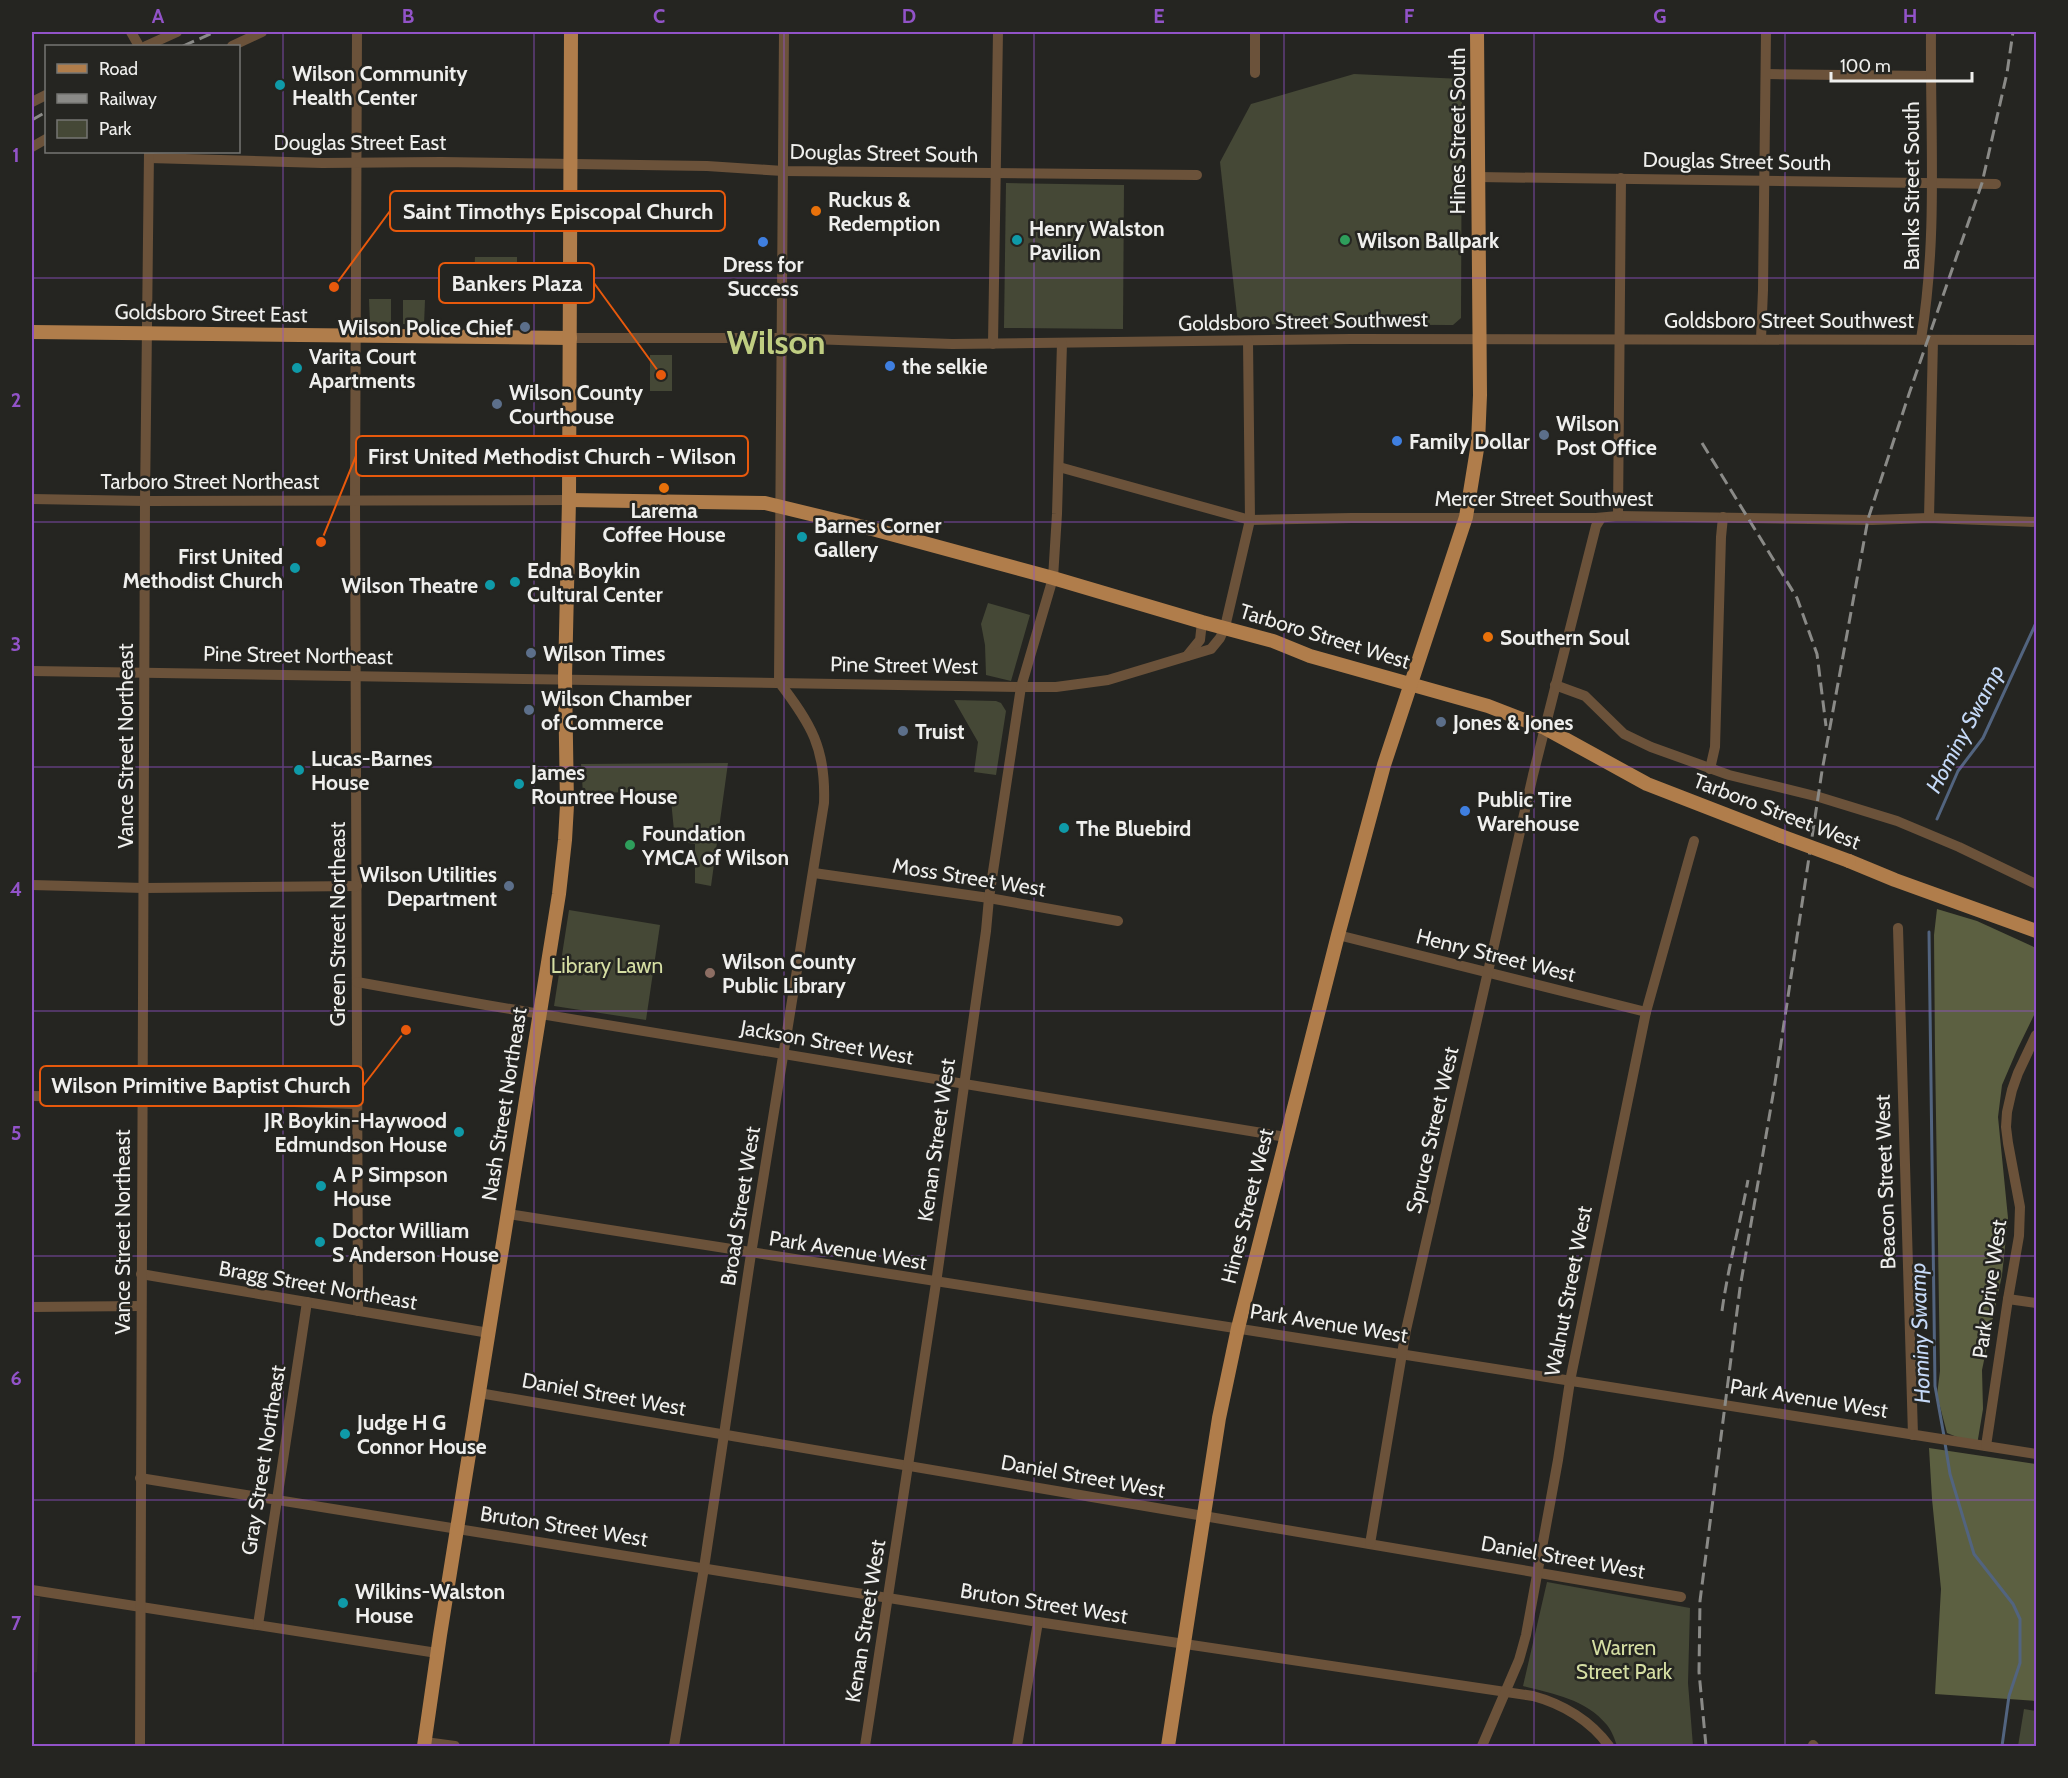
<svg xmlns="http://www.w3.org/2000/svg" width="2068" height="1778" viewBox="0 0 2068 1778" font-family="Cabin,sans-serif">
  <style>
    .built { fill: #312f26 }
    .green { fill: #454836 }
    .forest { fill: #5c6041 }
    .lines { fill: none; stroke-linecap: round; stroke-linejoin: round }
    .stream { stroke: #52647f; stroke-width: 3 }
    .minor { stroke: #6b523a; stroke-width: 10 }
    .major { stroke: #b07d4b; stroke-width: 14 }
    .rail { stroke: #8a8a87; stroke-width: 3; stroke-dasharray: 12 6; stroke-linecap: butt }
    .major-bridge { stroke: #b07d4b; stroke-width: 14 }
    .grid { fill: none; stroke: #9253c8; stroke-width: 1.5; stroke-opacity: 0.55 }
    .culture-dot { fill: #0f9aa8; stroke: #252521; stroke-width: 2 }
    .food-dot { fill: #e8710a; stroke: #252521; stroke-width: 2 }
    .leisure-dot { fill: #2e9e5b; stroke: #252521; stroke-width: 2 }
    .shop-dot { fill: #3f7fe0; stroke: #252521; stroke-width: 2 }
    .service-dot { fill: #5c6f8a; stroke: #252521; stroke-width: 2 }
    .education-dot { fill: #8d6e63; stroke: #252521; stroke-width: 2 }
    .labels { text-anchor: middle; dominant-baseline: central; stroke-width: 5; stroke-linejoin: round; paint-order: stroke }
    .poi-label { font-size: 21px; font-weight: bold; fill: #efefed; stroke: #252521; text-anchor: start }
    .street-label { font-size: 21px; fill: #efefed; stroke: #252521 }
    .park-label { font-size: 21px; fill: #d5dea3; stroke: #252521 }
    .water-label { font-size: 22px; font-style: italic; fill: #c5d9f7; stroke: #252521 }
    .town-label { font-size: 33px; font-weight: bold; fill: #bfcd81; stroke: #252521 }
    .leader { fill: none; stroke: #e8590c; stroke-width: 2 }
    .callout-dot { fill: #e8590c; stroke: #252521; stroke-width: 2 }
    .callout { fill: #252521; stroke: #e8590c; stroke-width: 2 }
    .callout-label { font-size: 22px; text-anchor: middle; font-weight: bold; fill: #efefed }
    .neatline { fill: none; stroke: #9253c8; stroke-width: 2 }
    .grid-label { font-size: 20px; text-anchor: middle; font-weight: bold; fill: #9253c8 }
  </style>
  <rect width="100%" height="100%" fill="#252521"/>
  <!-- built -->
  <path class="built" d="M32,1596L40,1597L37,1672L32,1673Z"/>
  <!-- green -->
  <g class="green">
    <path d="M1354,74L1462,79L1461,318L1453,325L1238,324L1220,162L1251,104Z"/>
    <path d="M1006,183L1124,185L1123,329L1004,328Z"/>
    <path d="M475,257H517V278H474Z"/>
    <path d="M369,299H391V324H370Z"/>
    <path d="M403,300H425L424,325L403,324Z"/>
    <rect x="650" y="355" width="22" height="36"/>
    <path d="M988,603L1030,615L1011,681L986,675L985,645L981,624Z"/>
    <path d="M954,700L996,701L1001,703L1006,711L996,775L974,772L978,742Z"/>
    <path d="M728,763L711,886L695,883V844L675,841L670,790L583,794L581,764Z"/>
    <path d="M569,910L660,925L646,1020L554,1006Z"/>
    <path d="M1547,1582L1690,1608L1688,1683L1693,1746H1617C1615,1740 1612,1731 1607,1725C1586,1699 1553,1694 1523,1686Z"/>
    <path d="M2024,1709L2036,1711V1746H2018Z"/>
  </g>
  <!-- forest -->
  <g class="forest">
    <path d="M1937,909L1977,921L2036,948V1011L2017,1050L2002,1085L1998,1117L2008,1218L2002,1275L1982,1370L1983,1409L1977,1445L1947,1433L1937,1395L1940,1371L1935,1052L1934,935Z"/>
    <path d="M1929,1448L2036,1464V1701L1935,1694L1941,1589L1932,1499Z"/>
  </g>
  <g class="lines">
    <!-- stream -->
    <g class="stream">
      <path d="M1937,819L1958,771L1983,738L2036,623"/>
      <path d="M1929,932L1935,1386L1944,1436"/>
      <path d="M1945,1443L1950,1474L1974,1554L2013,1604L2020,1619V1663L2009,1696L2002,1746"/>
    </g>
    <!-- minor -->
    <g class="minor">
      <path d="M131,32L139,46"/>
      <path d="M357,32L355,501L358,1311"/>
      <path d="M146,46L177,32"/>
      <path d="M232,46L262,32"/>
      <path d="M1255,73V32"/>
      <path d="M1766,74L1931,76"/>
      <path d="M32,102L46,95"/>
      <path d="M32,147L46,139"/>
      <path d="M149,158L322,163L441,162L707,166L783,171L1197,175"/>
      <path d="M1478,177L1996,184"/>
      <path d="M570,338H782L952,344L1351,339L2036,340"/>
      <path d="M1761,339L1763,290L1766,32"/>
      <path d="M1921,339C1938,238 1930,134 1931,32"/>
      <path d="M993,344L998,32"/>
      <path d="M1059,467L1250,520L1352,518H1596L1618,516L1872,520L1929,518L2036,522"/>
      <path d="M32,499L145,501L569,500"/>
      <path d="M1618,516L1621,178"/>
      <path d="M1929,518L1933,340"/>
      <path d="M1187,656L1200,640L1202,622"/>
      <path d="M32,671L1021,687H1056L1108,680L1211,649L1220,638L1225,627L1250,520L1248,341"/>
      <path d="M1555,685L1585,696L1624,734L1651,747L1729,775L1819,797L1897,821L1959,847L2036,884"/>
      <path d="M1710,769L1715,747L1721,537L1723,517"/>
      <path d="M814,873L989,898L1118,921"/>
      <path d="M32,885L144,888L357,886"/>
      <path d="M1898,928L1913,1435"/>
      <path d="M1338,935L1646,1012"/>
      <path d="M357,982L486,1005L1286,1137"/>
      <path d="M32,1096L204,1099L357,1104"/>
      <path d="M508,1214C1017,1298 1527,1372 2036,1454"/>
      <path d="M141,1274L489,1333"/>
      <path d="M2008,1299L2036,1303"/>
      <path d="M32,1307L141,1306"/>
      <path d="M479,1393L1681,1597"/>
      <path d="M1986,1446L2008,1299L2019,1236L2020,1207L2008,1143L2006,1127L2007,1112L2012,1090L2018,1073L2036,1035"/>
      <path d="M140,1478L1038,1622L1533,1696C1563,1704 1591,1721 1609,1746"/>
      <path d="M1370,1544L1406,1330L1533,775L1596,526L1601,518"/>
      <path d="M32,1590L437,1653"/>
      <path d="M258,1625L307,1302"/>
      <path d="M425,1742L455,1746"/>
      <path d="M1813,1745L1814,1746"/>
      <path d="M140,1746L145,501L149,152"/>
      <path d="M674,1746L704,1568L751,1254L824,803C826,748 811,724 779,682L784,32"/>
      <path d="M865,1746L936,1283L986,931L989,898L1021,687L1053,578L1057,514L1062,343"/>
      <path d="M1017,1746L1038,1622"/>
      <path d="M1482,1746L1519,1660L1526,1635L1558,1460L1570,1381L1646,1012L1694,841"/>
    </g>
    <!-- major -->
    <g class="major">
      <path d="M32,332L570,338"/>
      <path d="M569,500L765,503L876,530L1053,578L1202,622L1273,641L1310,656L1488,706L1545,728L1647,784L1781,836"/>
      <path d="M1849,861L1895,880L2036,931"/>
      <path d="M424,1746L440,1635L559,894L565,840L567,805L565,678L569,500L571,32"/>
      <path d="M1168,1746L1219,1418L1238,1328L1338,935L1384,765L1466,517L1478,443L1480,395L1477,32"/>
    </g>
    <!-- rail -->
    <g class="rail">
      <path d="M183,46L215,32"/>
      <path d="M32,120L46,112"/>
      <path d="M1702,443L1797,598L1817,654L1826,726"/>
      <path d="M1722,1311C1728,1267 1740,1224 1748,1180"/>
      <path d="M1706,1746L1699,1672L1700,1601L1740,1288L1775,1083L1822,771L1868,519L1909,394L1982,183L2007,73L2013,32"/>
    </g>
    <!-- major-bridge -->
    <path class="major-bridge" d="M1781,836L1849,861"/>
  </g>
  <!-- grid -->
  <path class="grid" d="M283,32V1746M534,32V1746M784,32V1746M1034,32V1746M1284,32V1746M1534,32V1746M1785,32V1746M32,278H2036M32,522H2036M32,767H2036M32,1011H2036M32,1256H2036M32,1500H2036"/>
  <!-- markers -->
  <g class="culture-dot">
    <circle cx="280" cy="85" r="6"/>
    <circle cx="1017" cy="240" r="6"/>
    <circle cx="297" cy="368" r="6"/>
    <circle cx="802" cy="537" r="6"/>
    <circle cx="295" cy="568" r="6"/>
    <circle cx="515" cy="582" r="6"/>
    <circle cx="490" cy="585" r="6"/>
    <circle cx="299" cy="770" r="6"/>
    <circle cx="519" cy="784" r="6"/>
    <circle cx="1064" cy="828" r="6"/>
    <circle cx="459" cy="1132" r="6"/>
    <circle cx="321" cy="1186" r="6"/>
    <circle cx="320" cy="1242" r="6"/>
    <circle cx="345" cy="1434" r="6"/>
    <circle cx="343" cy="1603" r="6"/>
  </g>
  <g class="food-dot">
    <circle cx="816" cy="211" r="6"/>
    <circle cx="664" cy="488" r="6"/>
    <circle cx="1488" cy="637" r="6"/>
  </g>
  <g class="leisure-dot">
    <circle cx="1345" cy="240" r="6"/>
    <circle cx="630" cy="845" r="6"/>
  </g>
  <g class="shop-dot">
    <circle cx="763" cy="242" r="6"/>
    <circle cx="890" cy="366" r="6"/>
    <circle cx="1397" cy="441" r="6"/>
    <circle cx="1465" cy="811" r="6"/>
  </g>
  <g class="service-dot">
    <circle cx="525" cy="327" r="6"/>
    <circle cx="497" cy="404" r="6"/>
    <circle cx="1544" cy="435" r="6"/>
    <circle cx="531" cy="653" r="6"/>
    <circle cx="529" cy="710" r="6"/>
    <circle cx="1441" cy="722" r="6"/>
    <circle cx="903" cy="731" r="6"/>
    <circle cx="509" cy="886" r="6"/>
  </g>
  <circle class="education-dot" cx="710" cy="973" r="6"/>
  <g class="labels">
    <!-- poi labels -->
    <g class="poi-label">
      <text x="292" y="73">Wilson Community<tspan x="292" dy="24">Health Center</tspan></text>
      <text x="828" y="199">Ruckus &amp;<tspan x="828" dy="24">Redemption</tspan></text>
      <text x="1029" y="228">Henry Walston<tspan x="1029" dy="24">Pavilion</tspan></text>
      <text x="1357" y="240">Wilson Ballpark</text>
      <text x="763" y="264" text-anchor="middle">Dress for<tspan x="763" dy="24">Success</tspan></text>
      <text x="513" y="327" text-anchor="end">Wilson Police Chief</text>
      <text x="309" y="356">Varita Court<tspan x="309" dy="24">Apartments</tspan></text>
      <text x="902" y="366">the selkie</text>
      <text x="509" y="392">Wilson County<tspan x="509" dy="24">Courthouse</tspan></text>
      <text x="1556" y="423">Wilson<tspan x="1556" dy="24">Post Office</tspan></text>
      <text x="1409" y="441">Family Dollar</text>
      <text x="664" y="510" text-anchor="middle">Larema<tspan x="664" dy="24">Coffee House</tspan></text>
      <text x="814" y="525">Barnes Corner<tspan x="814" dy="24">Gallery</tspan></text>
      <text x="283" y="556" text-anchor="end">First United<tspan x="283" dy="24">Methodist Church</tspan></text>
      <text x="527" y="570">Edna Boykin<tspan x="527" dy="24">Cultural Center</tspan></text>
      <text x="478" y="585" text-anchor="end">Wilson Theatre</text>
      <text x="1500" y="637">Southern Soul</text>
      <text x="543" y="653">Wilson Times</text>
      <text x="541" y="698">Wilson Chamber<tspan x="541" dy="24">of Commerce</tspan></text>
      <text x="1453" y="722">Jones &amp; Jones</text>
      <text x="915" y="731">Truist</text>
      <text x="311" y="758">Lucas-Barnes<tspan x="311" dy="24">House</tspan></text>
      <text x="531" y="772">James<tspan x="531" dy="24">Rountree House</tspan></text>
      <text x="1477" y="799">Public Tire<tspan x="1477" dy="24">Warehouse</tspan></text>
      <text x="1076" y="828">The Bluebird</text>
      <text x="642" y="833">Foundation<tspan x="642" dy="24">YMCA of Wilson</tspan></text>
      <text x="497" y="874" text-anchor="end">Wilson Utilities<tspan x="497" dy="24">Department</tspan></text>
      <text x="722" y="961">Wilson County<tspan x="722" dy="24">Public Library</tspan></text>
      <text x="447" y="1120" text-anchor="end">JR Boykin-Haywood<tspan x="447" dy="24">Edmundson House</tspan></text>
      <text x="333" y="1174">A P Simpson<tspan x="333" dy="24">House</tspan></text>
      <text x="332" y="1230">Doctor William<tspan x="332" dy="24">S Anderson House</tspan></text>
      <text x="357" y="1422">Judge H G<tspan x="357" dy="24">Connor House</tspan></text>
      <text x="355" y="1591">Wilkins-Walston<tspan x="355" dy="24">House</tspan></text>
    </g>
    <!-- street labels -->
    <g class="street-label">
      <text transform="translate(1457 131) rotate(-90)">Hines Street South</text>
      <text x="360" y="142">Douglas Street East</text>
      <text transform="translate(884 153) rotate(1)">Douglas Street South</text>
      <text transform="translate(1737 161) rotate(1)">Douglas Street South</text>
      <text transform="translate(1911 186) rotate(-90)">Banks Street South</text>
      <text transform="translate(211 313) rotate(1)">Goldsboro Street East</text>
      <text x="1789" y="320">Goldsboro Street Southwest</text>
      <text transform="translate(1303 321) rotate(-1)">Goldsboro Street Southwest</text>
      <text x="210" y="481">Tarboro Street Northeast</text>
      <text x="1544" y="498">Mercer Street Southwest</text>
      <text transform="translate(1325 636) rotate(17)">Tarboro Street West</text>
      <text transform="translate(298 655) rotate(1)">Pine Street Northeast</text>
      <text transform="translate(904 665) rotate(1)">Pine Street West</text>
      <text transform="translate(125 746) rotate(-90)">Vance Street Northeast</text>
      <text transform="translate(1777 811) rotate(21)">Tarboro Street West</text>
      <text transform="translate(969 877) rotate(9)">Moss Street West</text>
      <text transform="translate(337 924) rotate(-90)">Green Street Northeast</text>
      <text transform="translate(1496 955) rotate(14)">Henry Street West</text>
      <text transform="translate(827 1042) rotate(10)">Jackson Street West</text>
      <text transform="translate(504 1104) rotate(-81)">Nash Street Northeast</text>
      <text transform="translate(1432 1130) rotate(-77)">Spruce Street West</text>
      <text transform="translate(936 1140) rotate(-82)">Kenan Street West</text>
      <text transform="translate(1885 1182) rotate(-92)">Beacon Street West</text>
      <text transform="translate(740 1206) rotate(-81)">Broad Street West</text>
      <text transform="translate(1247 1206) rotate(-76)">Hines Street West</text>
      <text transform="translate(122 1232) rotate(-90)">Vance Street Northeast</text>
      <text transform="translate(848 1250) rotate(9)">Park Avenue West</text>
      <text transform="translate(318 1285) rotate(10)">Bragg Street Northeast</text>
      <text transform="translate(1989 1289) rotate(-82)">Park Drive West</text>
      <text transform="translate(1568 1291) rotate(-79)">Walnut Street West</text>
      <text transform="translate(1329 1323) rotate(9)">Park Avenue West</text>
      <text transform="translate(604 1394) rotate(10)">Daniel Street West</text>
      <text transform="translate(1809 1398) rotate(9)">Park Avenue West</text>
      <text transform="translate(263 1460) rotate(-81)">Gray Street Northeast</text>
      <text transform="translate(1083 1476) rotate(10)">Daniel Street West</text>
      <text transform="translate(564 1526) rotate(9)">Bruton Street West</text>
      <text transform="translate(1563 1557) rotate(10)">Daniel Street West</text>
      <text transform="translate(1044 1603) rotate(9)">Bruton Street West</text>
      <text transform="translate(865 1621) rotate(-81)">Kenan Street West</text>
    </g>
    <!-- park labels -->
    <g class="park-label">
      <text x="607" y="965">Library Lawn</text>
      <text x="1624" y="1647">Warren<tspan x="1624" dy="24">Street Park</tspan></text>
    </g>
    <!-- water labels -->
    <g class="water-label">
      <text transform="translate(1965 729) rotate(-62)">Hominy Swamp</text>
      <text transform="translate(1920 1333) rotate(-92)">Hominy Swamp</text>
    </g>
    <!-- town labels -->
    <g class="town-label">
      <text x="776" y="342">Wilson</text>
    </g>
  </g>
  <!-- callouts -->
  <path class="leader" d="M334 287L390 211M661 375L594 283M321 542L356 456M406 1030L363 1086"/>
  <g class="callout-dot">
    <circle cx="334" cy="287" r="6"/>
    <circle cx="661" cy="375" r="6"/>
    <circle cx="321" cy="542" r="6"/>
    <circle cx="406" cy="1030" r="6"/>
  </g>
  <g class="callout">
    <rect x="390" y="191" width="335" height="40" rx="6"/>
    <rect x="439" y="263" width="155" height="40" rx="6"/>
    <rect x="356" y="436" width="392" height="40" rx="6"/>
    <rect x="40" y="1066" width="323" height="40" rx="6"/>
  </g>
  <g class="callout-label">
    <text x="558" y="219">Saint Timothys Episcopal Church</text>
    <text x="517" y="291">Bankers Plaza</text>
    <text x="552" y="464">First United Methodist Church - Wilson</text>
    <text x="201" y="1093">Wilson Primitive Baptist Church</text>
  </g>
  <!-- border -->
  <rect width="2068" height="1778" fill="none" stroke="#252521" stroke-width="66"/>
  <!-- legend -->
  <rect x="45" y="45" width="195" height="108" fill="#252521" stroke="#767673" stroke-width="1.5"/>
  <rect x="57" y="64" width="30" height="9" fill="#b07d4b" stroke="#767673" stroke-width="1.5"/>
  <text x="99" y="75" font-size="18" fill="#efefed">Road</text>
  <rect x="57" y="94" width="30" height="9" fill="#8a8a87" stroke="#767673" stroke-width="1.5"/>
  <text x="99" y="105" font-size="18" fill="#efefed">Railway</text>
  <rect x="57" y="120" width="30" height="18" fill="#454836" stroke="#767673" stroke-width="1.5"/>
  <text x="99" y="135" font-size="18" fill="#efefed">Park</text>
  <!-- scale -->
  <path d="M1831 72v9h141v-9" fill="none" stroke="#efefed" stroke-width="3"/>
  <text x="1840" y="72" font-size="18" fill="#efefed" stroke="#252521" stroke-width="4.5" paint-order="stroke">100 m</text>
  <rect x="33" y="33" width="2002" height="1712" class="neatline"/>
  <g class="grid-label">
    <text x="158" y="23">A</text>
    <text x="408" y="23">B</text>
    <text x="659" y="23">C</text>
    <text x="909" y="23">D</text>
    <text x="1159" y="23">E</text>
    <text x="1409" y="23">F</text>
    <text x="1660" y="23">G</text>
    <text x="1910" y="23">H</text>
    <text x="16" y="162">1</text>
    <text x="16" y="407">2</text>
    <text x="16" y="651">3</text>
    <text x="16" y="896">4</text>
    <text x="16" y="1140">5</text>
    <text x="16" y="1385">6</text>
    <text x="16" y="1630">7</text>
  </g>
</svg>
